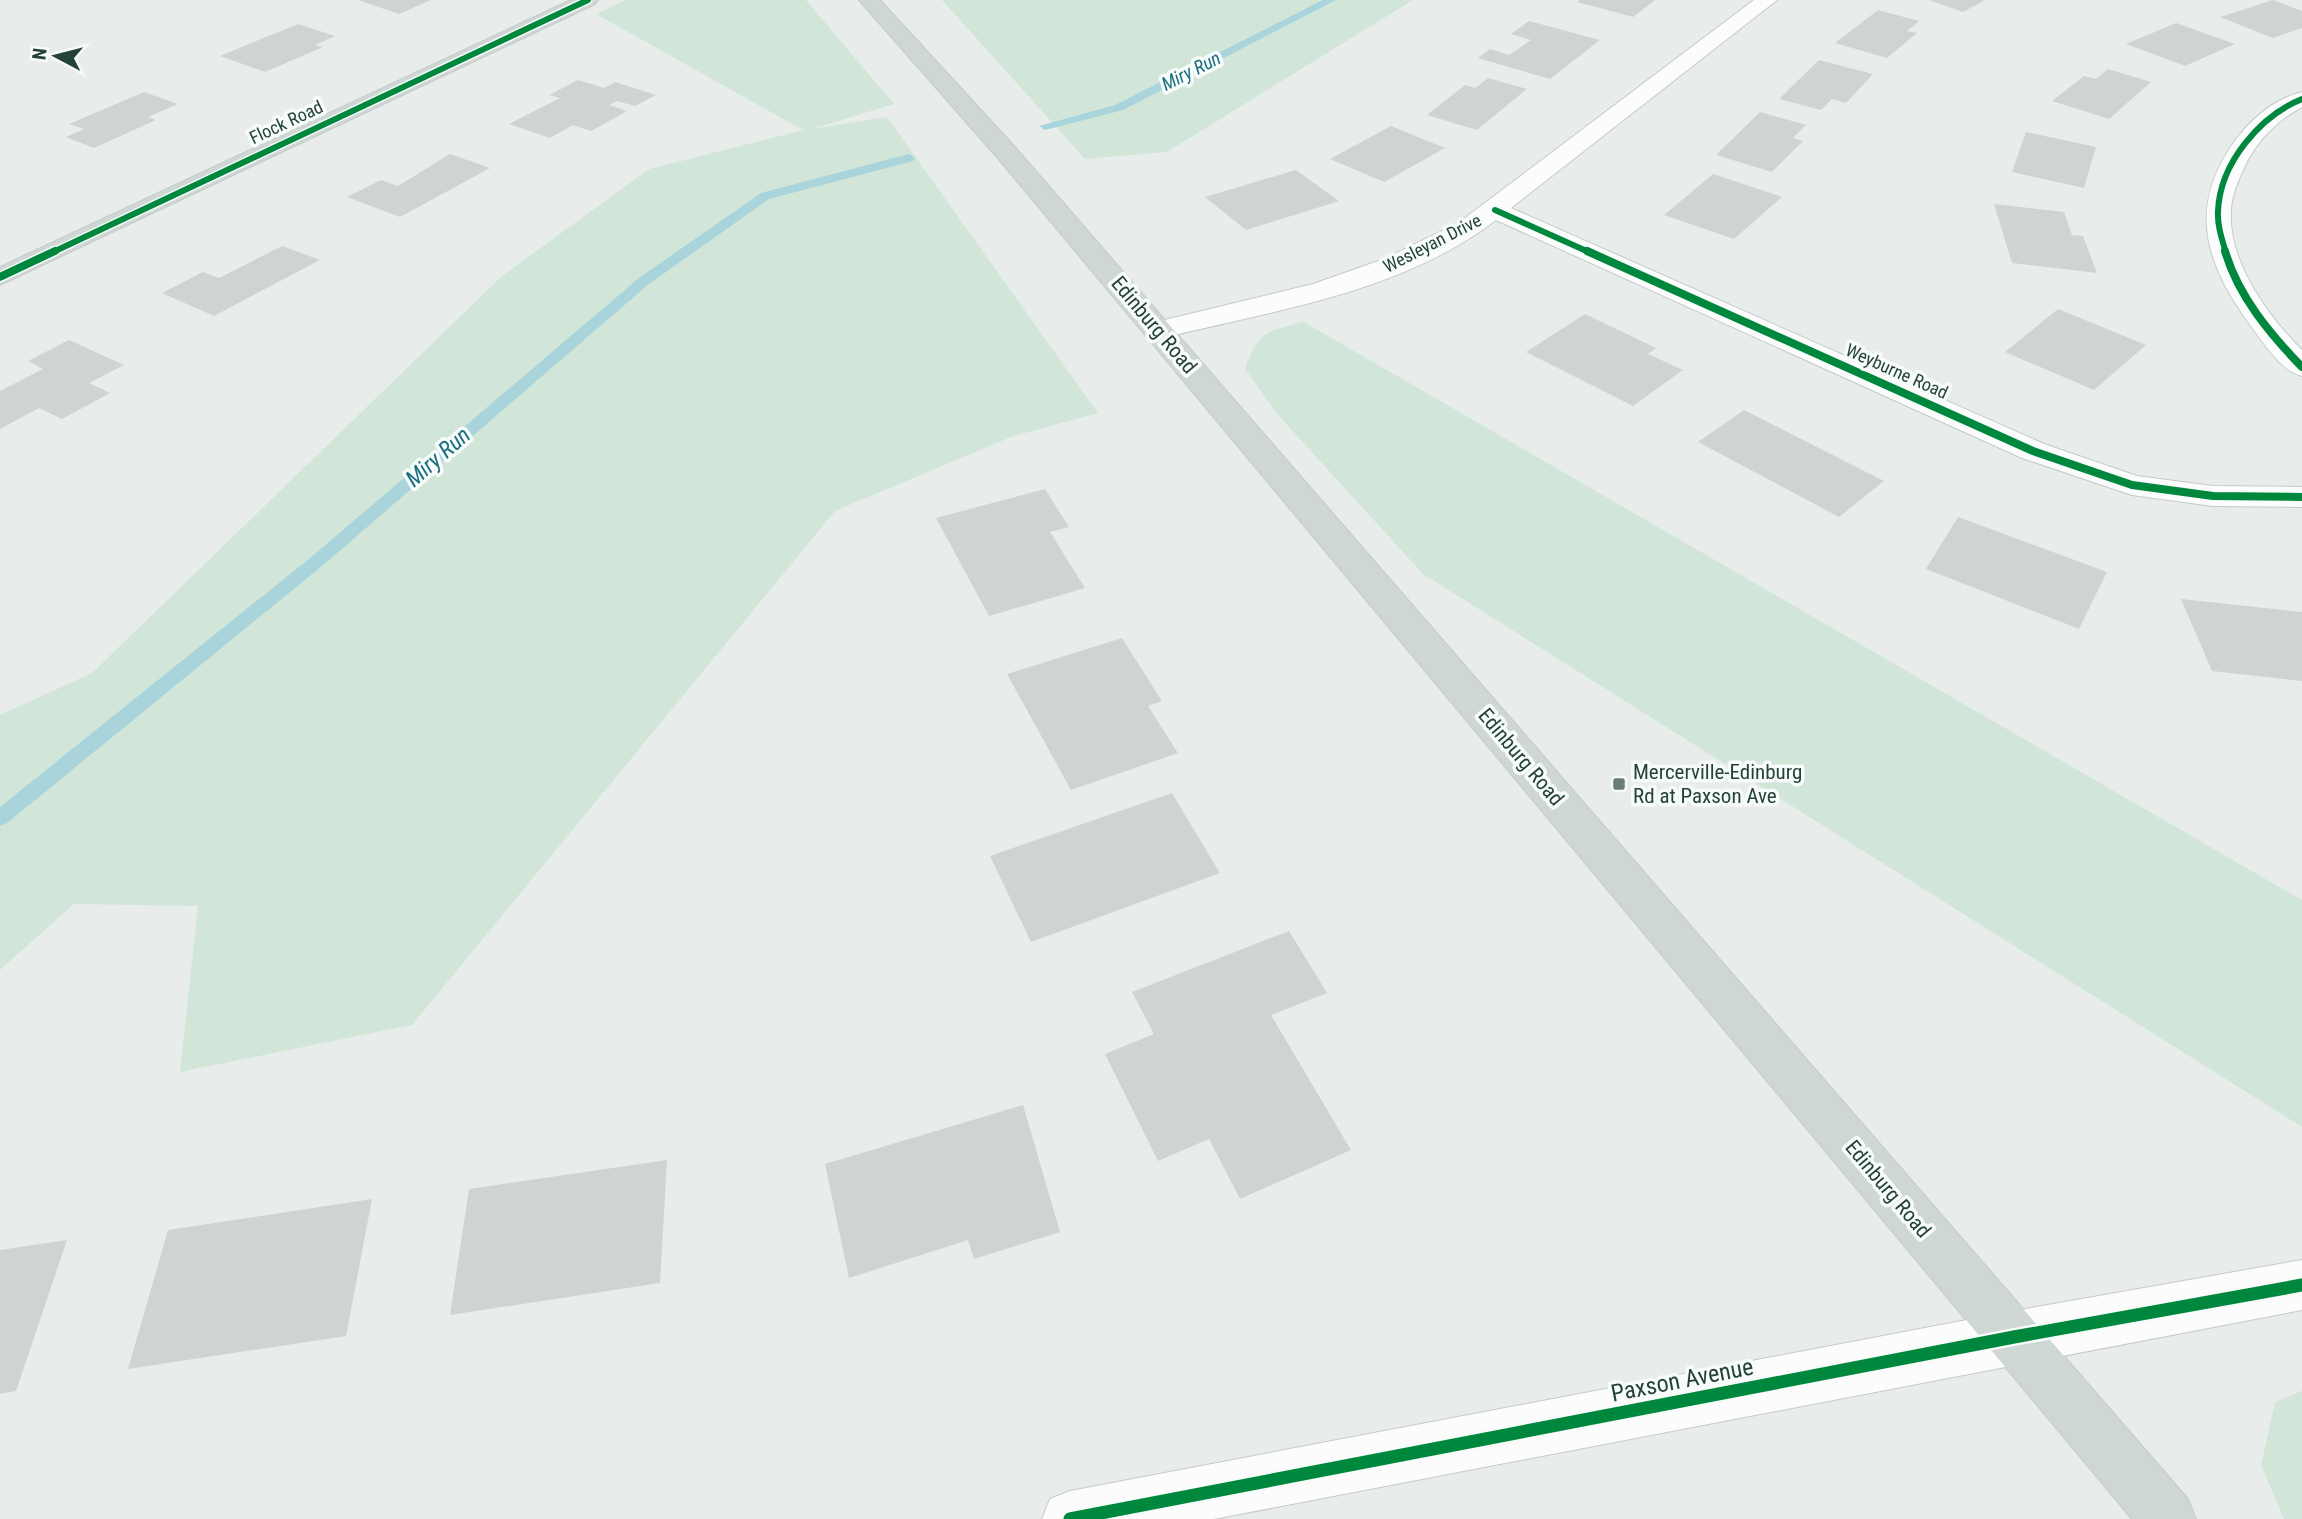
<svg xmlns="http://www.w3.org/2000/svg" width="2302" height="1519" viewBox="0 0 2302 1519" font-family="'Roboto Condensed',sans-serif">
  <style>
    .green { fill: #d1e6d8 }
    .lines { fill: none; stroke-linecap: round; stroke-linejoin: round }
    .stream { fill: #a9d4db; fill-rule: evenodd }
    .building { fill: #cfd4d2 }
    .minor-casing { stroke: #c5cac8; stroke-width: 2 }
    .major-casing { stroke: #c3ccc9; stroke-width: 2 }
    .minor { fill: #fcfcfc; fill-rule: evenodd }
    .major { fill: #cfd7d5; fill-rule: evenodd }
    .cycleway-far2-casing { stroke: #f7fbf9; stroke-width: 9 }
    .cycleway-far1-casing { stroke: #f7fbf9; stroke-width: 11 }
    .cycleway-casing { stroke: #f7fbf9; stroke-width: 18 }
    .cycleway-far2 { stroke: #00873e; stroke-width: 6 }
    .cycleway-far1 { stroke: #00873e; stroke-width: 8 }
    .cycleway { stroke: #00873e; stroke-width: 13 }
    .poi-dot { fill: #697e78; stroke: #f7fbf9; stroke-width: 2.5 }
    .labels { text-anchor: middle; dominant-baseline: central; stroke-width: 7; stroke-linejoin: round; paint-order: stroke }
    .far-street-label { font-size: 18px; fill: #24423a; stroke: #f7fbf9 }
    .far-water-label { font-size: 19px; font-style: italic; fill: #1c6f80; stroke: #f7fbf9 }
    .street-label { font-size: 21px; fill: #24423a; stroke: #f7fbf9 }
    .poi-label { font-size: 21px; fill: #24423a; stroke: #f7fbf9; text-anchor: start }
    .water-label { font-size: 23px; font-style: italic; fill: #1c6f80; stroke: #f7fbf9 }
    .near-street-label { font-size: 24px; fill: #24423a; stroke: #f7fbf9 }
  </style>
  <rect width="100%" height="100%" fill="#e8edeb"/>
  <!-- green -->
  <g class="green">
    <path d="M626,0H806L894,104L812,129L887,117L1098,413L1011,437L835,511L412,1025L180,1072L198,906L74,904L0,970V715L92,673L502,276L649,169L803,130L596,14Z"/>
    <path d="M942,0H1413L1167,152L1085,159Z"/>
    <path d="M1304,322L2302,900V1127L1423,574L1278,415L1245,369C1259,330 1268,331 1304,322Z"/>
    <path d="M2302,1391V1519H2284L2261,1465L2275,1402Z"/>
  </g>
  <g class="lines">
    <!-- stream -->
    <g class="stream">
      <path d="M1323,0H1336L1123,110L1045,130L1039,126L1115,105Z"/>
      <path d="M909,154L915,158L913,161L769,199L649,284L322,566L7,823L0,826V807L310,558L639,278L761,193Z"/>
    </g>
  </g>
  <!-- building -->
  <g class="building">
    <path d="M358,0H431L399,14Z"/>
    <path d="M1580,0H1655L1633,17L1577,2Z"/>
    <path d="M1929,0H1985L1963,12Z"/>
    <path d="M2273,0L2302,11V28L2273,38L2220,17Z"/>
    <path d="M1878,10L1919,21L1907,31L1917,33L1887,58L1835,43Z"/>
    <path d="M1529,21L1600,40L1550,79L1478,58L1490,49L1509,55L1531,40L1511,34Z"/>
    <path d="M2176,23L2235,44L2185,66L2126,44Z"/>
    <path d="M298,24L335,36L315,45L323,47L265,72L220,56Z"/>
    <path d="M1819,60L1873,74L1846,103L1832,99L1821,110L1779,99Z"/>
    <path d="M2108,69L2151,82L2109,119L2052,101L2084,76L2096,79Z"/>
    <path d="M1488,78L1527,89L1477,130L1427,115L1465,85L1475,88Z"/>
    <path d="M578,80L604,88L615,82L656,95L635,106L617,101L609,105L627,111L591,131L573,125L550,138L509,124L560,98L549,95Z"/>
    <path d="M144,92L178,104L148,117L156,120L94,148L66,137L84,129L69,124Z"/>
    <path d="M1760,112L1806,125L1793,138L1803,141L1772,172L1716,155Z"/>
    <path d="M1391,126L1445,148L1384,182L1330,159Z"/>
    <path d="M2026,132L2096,147L2084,188L2012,172Z"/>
    <path d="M450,154L490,168L400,217L347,197L381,180L398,186Z"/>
    <path d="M1296,170L1339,201L1246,230L1205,197Z"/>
    <path d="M1713,174L1782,197L1734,239L1664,215Z"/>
    <path d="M1994,204L2064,212L2072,235L2083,236L2097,273L2012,263Z"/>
    <path d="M282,246L320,260L214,316L162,293L203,272L219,278Z"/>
    <path d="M2058,309L2146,345L2094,390L2005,352Z"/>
    <path d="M1585,314L1656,348L1648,354L1683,370L1633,406L1526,352Z"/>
    <path d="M69,340L124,365L89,383L110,393L62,419L39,408L0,429V391L43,369L28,361Z"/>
    <path d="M1744,410L1884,481L1839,517L1698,442Z"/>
    <path d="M1045,489L1069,527L1050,532L1085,588L989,616L936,518Z"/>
    <path d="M1958,517L2107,572L2079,629L1926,569Z"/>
    <path d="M2181,599L2302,612V681L2212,671Z"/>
    <path d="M1122,638L1162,701L1148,706L1178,753L1071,790L1007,674Z"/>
    <path d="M1172,793L1220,873L1031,942L990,856Z"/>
    <path d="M1289,931L1327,993L1271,1015L1351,1150L1240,1199L1209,1139L1158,1161L1105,1054L1154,1034L1132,992Z"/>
    <path d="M1023,1105L1060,1232L974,1259L968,1240L849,1278L825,1164Z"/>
    <path d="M667,1160L660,1283L450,1315L469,1189Z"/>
    <path d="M372,1199L346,1336L128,1369L168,1230Z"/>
    <path d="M67,1240L16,1391L0,1394V1250Z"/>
  </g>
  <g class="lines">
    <!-- minor casing -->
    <g class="minor-casing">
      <g id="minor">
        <path d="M1754,0H1777L1511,208L2044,444L2137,476L2213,486L2302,487V507L2213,506L2132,495L2022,458L1496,220C1401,293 1271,311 1158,339L1148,336L1144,330L1148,324L1313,284L1384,259L1457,224Z"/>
        <path d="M2302,92V107C2276,121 2256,142 2244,168C2238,181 2232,195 2231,209C2227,261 2268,316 2302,350V376C2282,371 2268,349 2256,333C2209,270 2184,213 2234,142C2251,119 2274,99 2302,92Z"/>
        <path d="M2302,1260V1310L1214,1519H1042L1050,1499L1070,1491L2014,1311Z"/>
      </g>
    </g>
    <!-- major casing -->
    <g class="major-casing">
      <g id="major">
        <path d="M571,0H598L595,4L0,285V267Z"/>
        <path d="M859,0H880L1014,146L2188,1499L2196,1519H2132L996,156Z"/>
      </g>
    </g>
    <!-- minor -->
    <use href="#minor" class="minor"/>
    <!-- major -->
    <use href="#major" class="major"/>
    <!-- cycleway-far2 casing -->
    <g class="cycleway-far2-casing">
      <g id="cycleway-far2">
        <path d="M1495,210L1591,253"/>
        <path d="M51,253L588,0"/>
        <path d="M2226,253C2222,239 2217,225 2218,211C2220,163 2260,116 2302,99"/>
      </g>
    </g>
    <!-- cycleway-far1 casing -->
    <g class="cycleway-far1-casing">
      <g id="cycleway-far1">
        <path d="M1587,251L2033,451L2132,485L2213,496L2302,497"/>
        <path d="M2225,251C2238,296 2270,334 2302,367"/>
        <path d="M0,277L55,251"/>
      </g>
    </g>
    <!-- cycleway casing -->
    <g class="cycleway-casing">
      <path id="cycleway" d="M1070,1519L2014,1337L2302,1285"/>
    </g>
    <!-- cycleway-far2 -->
    <use href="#cycleway-far2" class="cycleway-far2"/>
    <!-- cycleway-far1 -->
    <use href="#cycleway-far1" class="cycleway-far1"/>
    <!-- cycleway -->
    <use href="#cycleway" class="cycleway"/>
  </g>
  <!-- markers -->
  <rect class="poi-dot" x="1612" y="777" width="14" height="14" rx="3.5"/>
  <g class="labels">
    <!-- far-street labels -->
    <g class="far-street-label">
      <text transform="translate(286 122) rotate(-25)">Flock Road</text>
      <text transform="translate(1432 243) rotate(-27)">Wesleyan Drive</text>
      <text transform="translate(1897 371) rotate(24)">Weyburne Road</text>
    </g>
    <!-- far-water labels -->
    <g class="far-water-label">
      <text transform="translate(1191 71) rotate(-27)">Miry Run</text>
    </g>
    <!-- street labels -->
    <g class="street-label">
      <text transform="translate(1154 325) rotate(50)">Edinburg Road</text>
      <text transform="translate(1521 757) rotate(50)">Edinburg Road</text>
      <text transform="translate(1888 1189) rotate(50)">Edinburg Road</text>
    </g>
    <!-- poi labels -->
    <g class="poi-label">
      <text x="1633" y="772">Mercerville-Edinburg<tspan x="1633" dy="24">Rd at Paxson Ave</tspan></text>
    </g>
    <!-- water labels -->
    <g class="water-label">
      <text transform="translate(438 457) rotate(-41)">Miry Run</text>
    </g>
    <!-- near-street labels -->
    <g class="near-street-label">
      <text transform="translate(1682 1380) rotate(-11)">Paxson Avenue</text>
    </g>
  </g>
  <!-- north arrow -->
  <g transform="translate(56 56) rotate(277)" stroke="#f7fbf9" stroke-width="5" paint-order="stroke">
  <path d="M0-5L12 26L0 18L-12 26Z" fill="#24423a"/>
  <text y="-10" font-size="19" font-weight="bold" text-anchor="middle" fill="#24423a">N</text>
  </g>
</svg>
